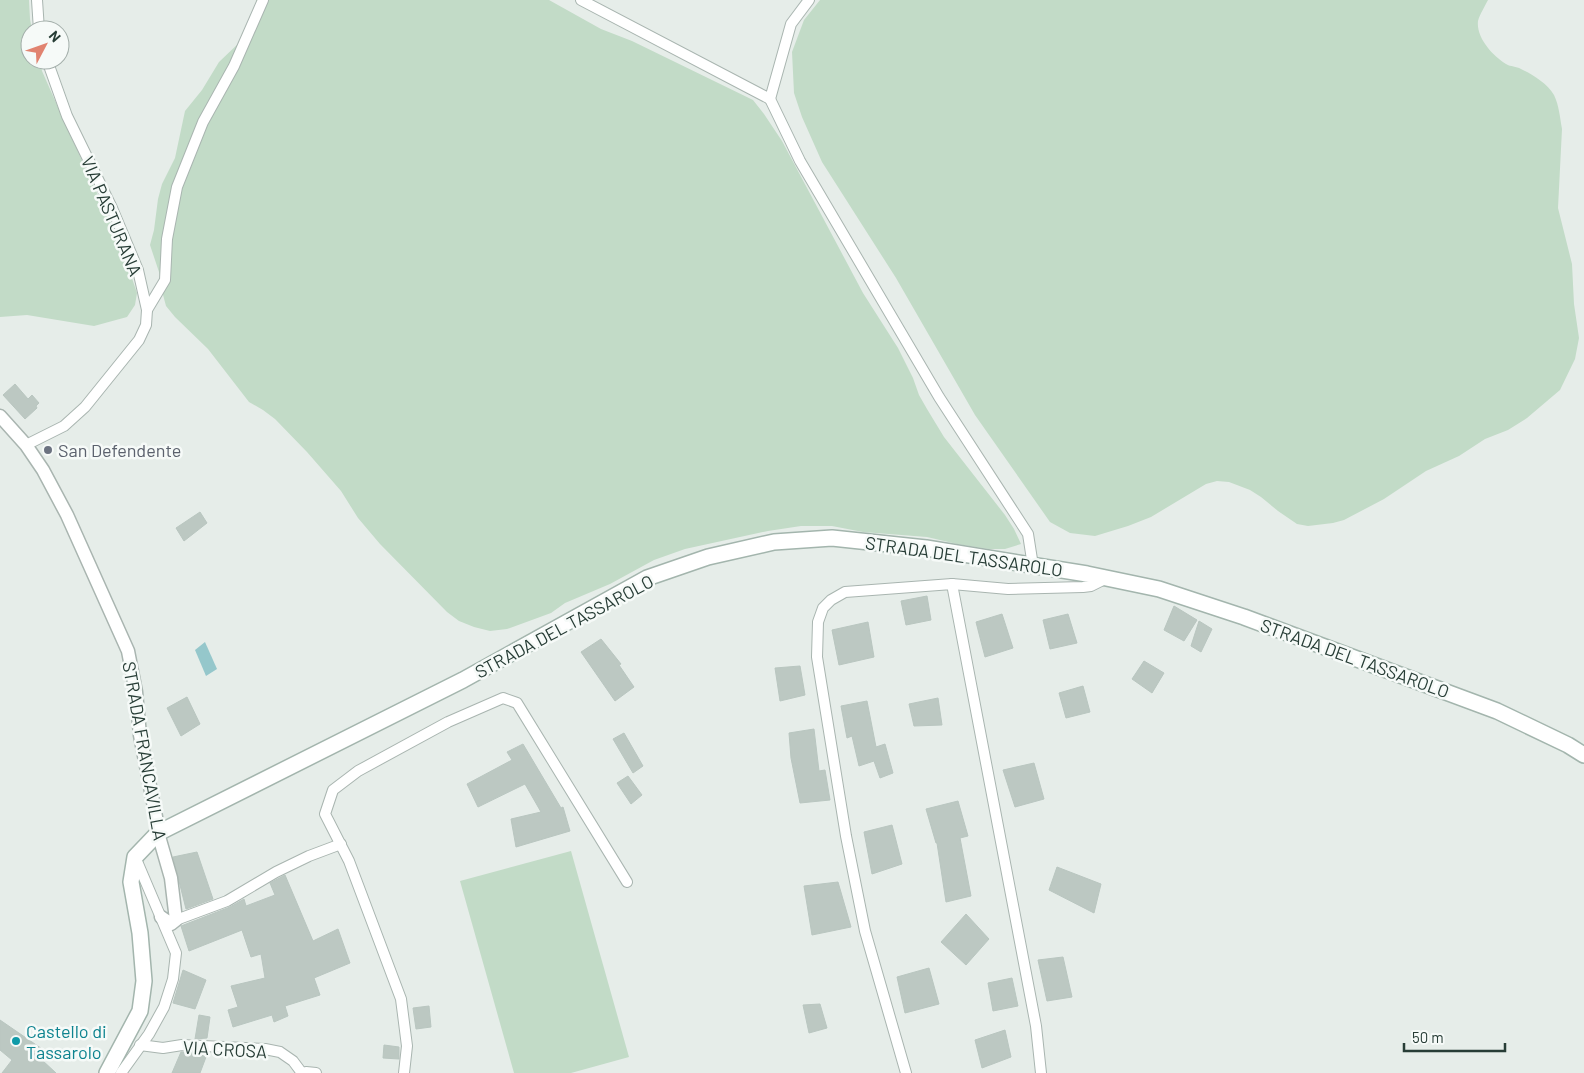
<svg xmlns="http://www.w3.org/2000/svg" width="1584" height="1073" viewBox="0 0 1584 1073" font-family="Barlow,sans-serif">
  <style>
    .green { fill: #c2dbc7 }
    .water { fill: #95c7cb }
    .building { fill: #bcc8c2; stroke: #b9c6c0 }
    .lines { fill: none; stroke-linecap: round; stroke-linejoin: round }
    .minor-casing { stroke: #a9b5b0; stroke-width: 12 }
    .tertiary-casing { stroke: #a9b5b0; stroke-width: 15 }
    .secondary-casing { stroke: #a3b5ad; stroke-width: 18 }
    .minor { stroke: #fff; stroke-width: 10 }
    .tertiary { stroke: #fff; stroke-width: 12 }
    .secondary { stroke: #fff; stroke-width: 15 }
    .worship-dot { fill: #6b7280; stroke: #f6faf8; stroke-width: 2 }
    .culture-dot { fill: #0f9aa8; stroke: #f6faf8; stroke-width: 2 }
    .labels { text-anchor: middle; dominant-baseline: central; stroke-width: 5; stroke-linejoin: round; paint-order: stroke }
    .street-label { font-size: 18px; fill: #273d36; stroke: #f6faf8 }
    .worship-label { font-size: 18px; fill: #5b616d; stroke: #f6faf8; text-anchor: start }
    .culture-label { font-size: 18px; fill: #0d838f; stroke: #f6faf8; text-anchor: start }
  </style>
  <rect width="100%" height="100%" fill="#e6ede9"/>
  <!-- green -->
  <g class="green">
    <path d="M0,0H29L30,19L32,30H30V60H40L42,71L68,130L120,243L137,293L135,305L127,317L94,326L27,315L0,317Z"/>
    <path d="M256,0H549L601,29L632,41L753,100L764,114L782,141L863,293L898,348L913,378L919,395L927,409L944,437L1005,515L1014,529L1021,544L1005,549H989L957,544L927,537L863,532L832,526H801L768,531L685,549L654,560L610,584L565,603L551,613L507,629L490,631L474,627L459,621L447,612L380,544L358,518L341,491L307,452L275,419L263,410L249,402L208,349L175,317L166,306L162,291L160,275L150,245L154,230L158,199L162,184L175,158L185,111L202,90L219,62L241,41L256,15Z"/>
    <path d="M820,0H1488C1485,6 1480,14 1478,21C1476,38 1493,56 1506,64C1511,67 1516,66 1521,69C1532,74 1547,83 1554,95C1559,105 1560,118 1562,129L1558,208L1572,264L1574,304L1579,338L1575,359L1560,390L1527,418L1508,430L1485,439L1459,456L1426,471L1384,499L1344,520L1333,523L1308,526L1297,524L1278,511L1261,497L1250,490L1229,482L1217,481L1206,484L1151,517L1128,526L1095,536L1070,533L1050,522L975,415L896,278L822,162L802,117L794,93L792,52L804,20Z"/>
    <path d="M571,851L629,1057L571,1073H514L460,881Z"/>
  </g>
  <!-- water -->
  <path class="water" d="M205,642L217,669L206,676L195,650Z"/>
  <!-- building -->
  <g class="building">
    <path d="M15,384L28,399L32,395L39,403L36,406L37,408L25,419L3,395Z"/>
    <path d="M200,512L207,523L184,541L176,528Z"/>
    <path d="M927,596L931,620L906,625L901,601Z"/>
    <path d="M1174,606L1197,620L1184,641L1164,630Z"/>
    <path d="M1002,614L1013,648L985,657L976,622Z"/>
    <path d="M1068,614L1077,643L1050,649L1043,620Z"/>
    <path d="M1199,621L1212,629L1201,652L1191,646Z"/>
    <path d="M868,622L874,657L839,665L832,630Z"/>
    <path d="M601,639L621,664L619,665L634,687L615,701L581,652Z"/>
    <path d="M1144,661L1164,673L1152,693L1132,679Z"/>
    <path d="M800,666L805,695L780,701L775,668Z"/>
    <path d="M1083,686L1090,712L1066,718L1059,693Z"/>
    <path d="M187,697L200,724L181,736L167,708Z"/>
    <path d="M938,698L942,725L914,726L909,704Z"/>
    <path d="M867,701L876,747L885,744L893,773L880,778L874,761L859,766L852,736L847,738L841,706Z"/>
    <path d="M814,729L819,771L825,770L830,800L800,803L791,758L789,733Z"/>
    <path d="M624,733L643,766L633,773L613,739Z"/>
    <path d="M523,744L561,808L563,807L570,831L516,847L511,819L541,812L525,784L478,807L467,784L512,760L507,752Z"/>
    <path d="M1034,763L1044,799L1015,807L1003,770Z"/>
    <path d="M628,776L642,795L631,804L617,783Z"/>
    <path d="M958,801L968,836L960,838L971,896L946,902L937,843H936L926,809Z"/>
    <path d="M892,825L902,864L872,874L864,832Z"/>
    <path d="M197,852L213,899L186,909L173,857Z"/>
    <path d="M1057,867L1101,884L1094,913L1049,890Z"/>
    <path d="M285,875L313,941L338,929L350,963L314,978L320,995L285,1006L288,1016L274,1022L272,1015L233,1027L228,1010L238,1007L231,986L265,978L261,954L251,957L242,930L189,951L181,926L230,907L244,899L246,906L275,895L270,883Z"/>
    <path d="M838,882L851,927L812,935L804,886Z"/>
    <path d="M966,914L989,939L966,965L941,942Z"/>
    <path d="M1063,957L1072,997L1047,1001L1038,960Z"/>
    <path d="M929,968L939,1004L905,1013L897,977Z"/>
    <path d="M183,970L206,980L195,1009L173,1003Z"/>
    <path d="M1012,978L1018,1006L993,1011L988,983Z"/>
    <path d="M820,1004L827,1028L809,1033L803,1005Z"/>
    <path d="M429,1006L431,1027L416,1029L413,1008Z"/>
    <path d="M199,1015L210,1017L207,1038L195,1039Z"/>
    <path d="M0,1020L48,1053L42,1060L56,1073H2L12,1060L0,1050Z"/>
    <path d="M1005,1030L1011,1057L982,1068L975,1040Z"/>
    <path d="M384,1045L399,1047V1059L383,1058Z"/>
    <path d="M181,1052L196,1053L206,1057L200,1073H172Z"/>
  </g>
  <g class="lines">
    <!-- minor casing -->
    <g class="minor-casing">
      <g id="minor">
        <path d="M37,0L39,30"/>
        <path d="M581,0L770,99L791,24L809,0"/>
        <path d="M770,99L800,161L939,397L1028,534L1033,566"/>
        <path d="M147,310L165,280L167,239L177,187L203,122L234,66L263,0"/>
        <path d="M26,445L64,426L85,407L139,340L146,325L147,310L138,270L112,208L67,116L47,60"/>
        <path d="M952,584L1008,589L1083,587L1091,586L1107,578"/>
        <path d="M176,920L227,901L276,872L309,856L341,844"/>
        <path d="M140,1045L163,1048L182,1045L265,1049L280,1052L293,1061L302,1073"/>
        <path d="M121,1073L149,1034L164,1007L173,979L176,953L136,859"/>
        <path d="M304,1073L306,1072L316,1073"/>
        <path d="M404,1073L407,1046L401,999L349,861L325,814L333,790L358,771L448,722L503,698L517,703L627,882"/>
        <path d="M906,1073L865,931L846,836L817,657L818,622L823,608L831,600L845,592L952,584L1036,1026L1041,1073"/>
      </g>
    </g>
    <!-- tertiary casing -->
    <g class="tertiary-casing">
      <path id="tertiary" d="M0,416L26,445L43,470L67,515L128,651L136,692L140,735L156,817L158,833L171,878L176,920L171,924L161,917"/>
    </g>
    <!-- secondary casing -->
    <g class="secondary-casing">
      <path id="secondary" d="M107,1073L140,1011L144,981L140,933L131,882L135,857L158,833L463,680L647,578L708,557L774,542L832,538L926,548L1087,574L1159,589L1244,617L1497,711L1568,745L1584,755"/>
    </g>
    <!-- minor -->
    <use href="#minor" class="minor"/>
    <!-- tertiary -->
    <use href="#tertiary" class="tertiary"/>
    <!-- secondary -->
    <use href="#secondary" class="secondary"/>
  </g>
  <!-- markers -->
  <circle class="worship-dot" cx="48" cy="450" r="5"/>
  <circle class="culture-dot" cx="16" cy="1041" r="5"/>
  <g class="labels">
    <!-- street labels -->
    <g class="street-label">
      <text transform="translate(112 216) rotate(67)">VIA PASTURANA</text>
      <text transform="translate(964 556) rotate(8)">STRADA DEL TASSAROLO</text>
      <text transform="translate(564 626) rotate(-28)">STRADA DEL TASSAROLO</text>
      <text transform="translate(1355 658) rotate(20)">STRADA DEL TASSAROLO</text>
      <text transform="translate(145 751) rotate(80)">STRADA FRANCAVILLA</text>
      <text transform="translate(225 1049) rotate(3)">VIA CROSA</text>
    </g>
    <!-- worship labels -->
    <g class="worship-label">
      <text x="58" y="450">San Defendente</text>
    </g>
    <!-- culture labels -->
    <g class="culture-label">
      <text x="26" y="1031">Castello di<tspan x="26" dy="21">Tassarolo</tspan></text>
    </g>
  </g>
  <!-- north arrow -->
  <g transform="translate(45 45) rotate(49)"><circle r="24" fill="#f6faf8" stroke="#a3aeaa"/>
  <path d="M0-4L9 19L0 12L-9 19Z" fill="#e18370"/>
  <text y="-8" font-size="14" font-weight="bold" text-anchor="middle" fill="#273d36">N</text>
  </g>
  <!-- scale -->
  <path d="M1404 1043v8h101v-8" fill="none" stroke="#273d36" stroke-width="2.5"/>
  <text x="1412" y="1043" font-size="15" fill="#273d36" stroke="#f6faf8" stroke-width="4" paint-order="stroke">50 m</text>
</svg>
